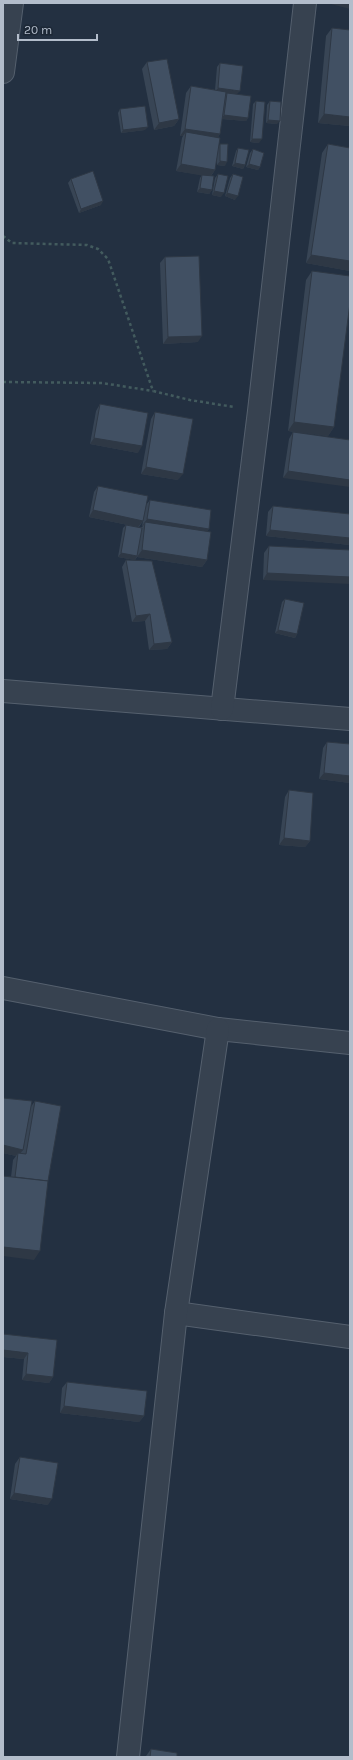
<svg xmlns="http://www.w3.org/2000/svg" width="353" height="1760" viewBox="0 0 353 1760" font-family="Karla,sans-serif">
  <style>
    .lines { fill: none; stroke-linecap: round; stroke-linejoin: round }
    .minor-casing { stroke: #55606e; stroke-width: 24 }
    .path { stroke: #435b5e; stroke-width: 2.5; stroke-dasharray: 3 3; stroke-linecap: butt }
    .minor { stroke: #374250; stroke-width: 22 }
    .wall { fill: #384555; fill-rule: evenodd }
    .shaded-wall { fill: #2e3845 }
    .building { fill: #415063; stroke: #2e3845 }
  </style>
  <rect width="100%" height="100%" fill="#233041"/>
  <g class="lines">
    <!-- minor casing -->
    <g class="minor-casing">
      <g id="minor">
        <path d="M3,72L12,3"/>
        <path d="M3,691L350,719"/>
        <path d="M222,709L259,411L305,3"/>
        <path d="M3,988L218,1029L350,1043"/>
        <path d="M176,1313L350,1337"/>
        <path d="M128,1757L176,1313L218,1029"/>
      </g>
    </g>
    <!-- path -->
    <g class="path">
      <path d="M3,236L12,243L87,245L98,249L108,259L153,391L190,400L234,407"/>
      <path d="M3,382L102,383L153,391"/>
    </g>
    <!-- minor -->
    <use href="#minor" class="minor"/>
  </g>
  <!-- wall -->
  <g class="wall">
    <path d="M332,28L350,30V126L318,123L326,36Z"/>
    <path d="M147,62L179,119L174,126L154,130L142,69Z"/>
    <path d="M220,63L237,94L226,93L225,95L227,93L248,118L246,121L222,119L220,134L218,137L219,146L220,144L225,166L217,165V155L215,170L211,176L212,190L209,194L197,192L200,178L202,175L176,171L182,138L183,136H180L186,93L191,86L215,90L217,67Z"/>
    <path d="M256,101L259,143L250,142L253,104Z"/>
    <path d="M270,101L277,124L266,123L267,105Z"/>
    <path d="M120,109L145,130L121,133L118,113Z"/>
    <path d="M328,144L350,148V271L306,263L322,153Z"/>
    <path d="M238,148L245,165L243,169L232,166L236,151Z"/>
    <path d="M253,149L260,167L258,170L246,167L250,153Z"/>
    <path d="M218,174L221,197L212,195L215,178Z"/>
    <path d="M233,174L235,200L225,196L230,178Z"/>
    <path d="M71,179L101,205L79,213L68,183Z"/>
    <path d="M165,257L198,342L163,344L160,263Z"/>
    <path d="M312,271L334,427L328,436L288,431L306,280Z"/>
    <path d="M100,404L138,453L90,444L96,411Z"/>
    <path d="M155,412L178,480L141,474L151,419Z"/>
    <path d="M293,432L350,440L283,478L289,439Z"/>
    <path d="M98,486L146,505L150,500L209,529L207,531V560L202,567L137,557L135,560L118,557L123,528L126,525H128L89,517L94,492ZM143,521L142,526H143L142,527H139Z"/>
    <path d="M273,506L350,514V545L266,536L268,512Z"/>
    <path d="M269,546L350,550L263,580L264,553Z"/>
    <path d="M126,560L172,642L167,649L149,650L145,621L132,622L122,567Z"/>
    <path d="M285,599L297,634L295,638L275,633L282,602Z"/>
    <path d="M327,742L350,744V783L319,779L323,748Z"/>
    <path d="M289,790L310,841L305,847L279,845L285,797Z"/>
    <path d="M3,1098L30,1108L35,1101L34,1260L11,1177L13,1160L16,1156L3,1153Z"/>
    <path d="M57,1340L53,1377L49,1383L22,1380L24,1359L3,1357Z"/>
    <path d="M67,1382L144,1416L139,1422L60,1413L62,1388Z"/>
    <path d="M20,1457L48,1505L10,1499L15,1464Z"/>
    <path d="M151,1749L177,1757H146V1756Z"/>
  </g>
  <!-- shaded-wall -->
  <g class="shaded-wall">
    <path d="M331,3H345L350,4V9L331,4Z"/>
    <path d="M218,88L240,91L237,94L215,92Z"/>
    <path d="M324,114L350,117V126L318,123Z"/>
    <path d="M224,115L248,118L246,121L221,119Z"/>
    <path d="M179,119L174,126L154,130L159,123Z"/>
    <path d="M268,120L280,121L277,124L266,123Z"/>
    <path d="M148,127L145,130L121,133L123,130Z"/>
    <path d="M185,129L220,134L215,141L186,132L183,136H180Z"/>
    <path d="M252,139H262L259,143L250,142Z"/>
    <path d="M220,161L227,162L225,166L217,165Z"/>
    <path d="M235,163L245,165L243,169L232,166Z"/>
    <path d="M181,164L215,170L210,177L176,171Z"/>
    <path d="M249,164L260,167L258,170L246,167Z"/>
    <path d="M200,188L212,190L209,194L197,192Z"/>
    <path d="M214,191L224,193L221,197L212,195Z"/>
    <path d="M227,193L238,196L235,200L225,196Z"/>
    <path d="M103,201L101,205L79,213L81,209Z"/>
    <path d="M311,255L350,261V271L306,263Z"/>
    <path d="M202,336L198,342L163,344L168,337Z"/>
    <path d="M294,422L334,427L328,436L288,431Z"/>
    <path d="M94,438L142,446L138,453L90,444Z"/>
    <path d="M146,467L183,474L178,480L141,474Z"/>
    <path d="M288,471L350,480V487L283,478Z"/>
    <path d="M93,510L143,521L138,527L89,517Z"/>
    <path d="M147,519L209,529L204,535L145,522L143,526H142Z"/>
    <path d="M270,530L350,538V545L266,536Z"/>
    <path d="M142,550L207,560L202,567L137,557Z"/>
    <path d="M121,553L137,556L135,560L118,557Z"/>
    <path d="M267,573L350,577V584L263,580Z"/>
    <path d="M150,614L145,621L132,622L136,616Z"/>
    <path d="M278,630L297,634L295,638L275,633Z"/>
    <path d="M172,642L167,649L149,650L154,644Z"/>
    <path d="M324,773L350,776V783L319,779Z"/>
    <path d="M284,838L310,841L305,847L279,845Z"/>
    <path d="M3,1145L23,1150L18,1156V1153L16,1156L3,1153Z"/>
    <path d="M3,1247L40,1251L34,1260L3,1256Z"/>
    <path d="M3,1350L28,1353L24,1359L3,1357Z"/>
    <path d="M26,1374L53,1377L49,1383L22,1380Z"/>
    <path d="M64,1406L144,1416L139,1422L60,1413Z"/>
    <path d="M14,1493L52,1499L48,1505L10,1499Z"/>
  </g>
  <!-- building -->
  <g class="building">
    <path d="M332,28L350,30V117L324,114Z"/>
    <path d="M167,59L179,119L159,123L147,62Z"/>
    <path d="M220,63L243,66L240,91L218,88Z"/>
    <path d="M191,86L226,92L220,134L185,129Z"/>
    <path d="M227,93L251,96L248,118L224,115Z"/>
    <path d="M256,101L265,102L262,139H252Z"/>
    <path d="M270,101L281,102L280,121L268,120Z"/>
    <path d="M145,106L148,127L123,130L120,109Z"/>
    <path d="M186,132L220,138L215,170L181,164Z"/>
    <path d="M220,144H228L227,162L220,161Z"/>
    <path d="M328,144L350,148V261L311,255Z"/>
    <path d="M238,148L249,150L245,165L235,163Z"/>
    <path d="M253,149L264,153L260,167L249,164Z"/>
    <path d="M93,171L103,201L81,209L71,179Z"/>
    <path d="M218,174L228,176L224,193L214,191Z"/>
    <path d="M233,174L243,177L238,196L227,193Z"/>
    <path d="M202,175L214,176L212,190L200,188Z"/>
    <path d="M199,256L202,336L168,337L165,257Z"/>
    <path d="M312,271L350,276V303L334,427L294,422Z"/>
    <path d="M100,404L148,413L142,446L94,438Z"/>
    <path d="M155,412L193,419L183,474L146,467Z"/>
    <path d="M293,432L350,440V480L288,471Z"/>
    <path d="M98,486L148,496L143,521L93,510Z"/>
    <path d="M150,500L211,510L209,529L147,519Z"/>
    <path d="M273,506L350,514V538L270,530Z"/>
    <path d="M145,522L211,532L207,560L142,550Z"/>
    <path d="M126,525L142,528L137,556L121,553Z"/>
    <path d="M269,546L350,550V577L267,573Z"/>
    <path d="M126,560L152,561L172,642L154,644L150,614L136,616Z"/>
    <path d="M285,599L304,603L297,634L278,630Z"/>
    <path d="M327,742L350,744V776L324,773Z"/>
    <path d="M289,790L313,793L310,841L284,838Z"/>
    <path d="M3,1098L32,1101L23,1150L3,1145Z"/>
    <path d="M35,1101L61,1106L48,1181L15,1177L18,1153L26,1154Z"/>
    <path d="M3,1176L48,1181L40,1251L3,1247Z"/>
    <path d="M3,1334L57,1340L53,1377L26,1374L28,1353L3,1350Z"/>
    <path d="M67,1382L147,1391L144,1416L64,1406Z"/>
    <path d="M20,1457L58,1463L52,1499L14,1493Z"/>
    <path d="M151,1749L177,1753V1757H150Z"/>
  </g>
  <!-- border -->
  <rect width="353" height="1760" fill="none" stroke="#b3bdcb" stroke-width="8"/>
  <!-- scale -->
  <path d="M18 34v6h79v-6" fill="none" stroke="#b3bdcb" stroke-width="2"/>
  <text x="24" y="34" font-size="12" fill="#b3bdcb" stroke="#1c2735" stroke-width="3" paint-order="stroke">20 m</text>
</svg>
